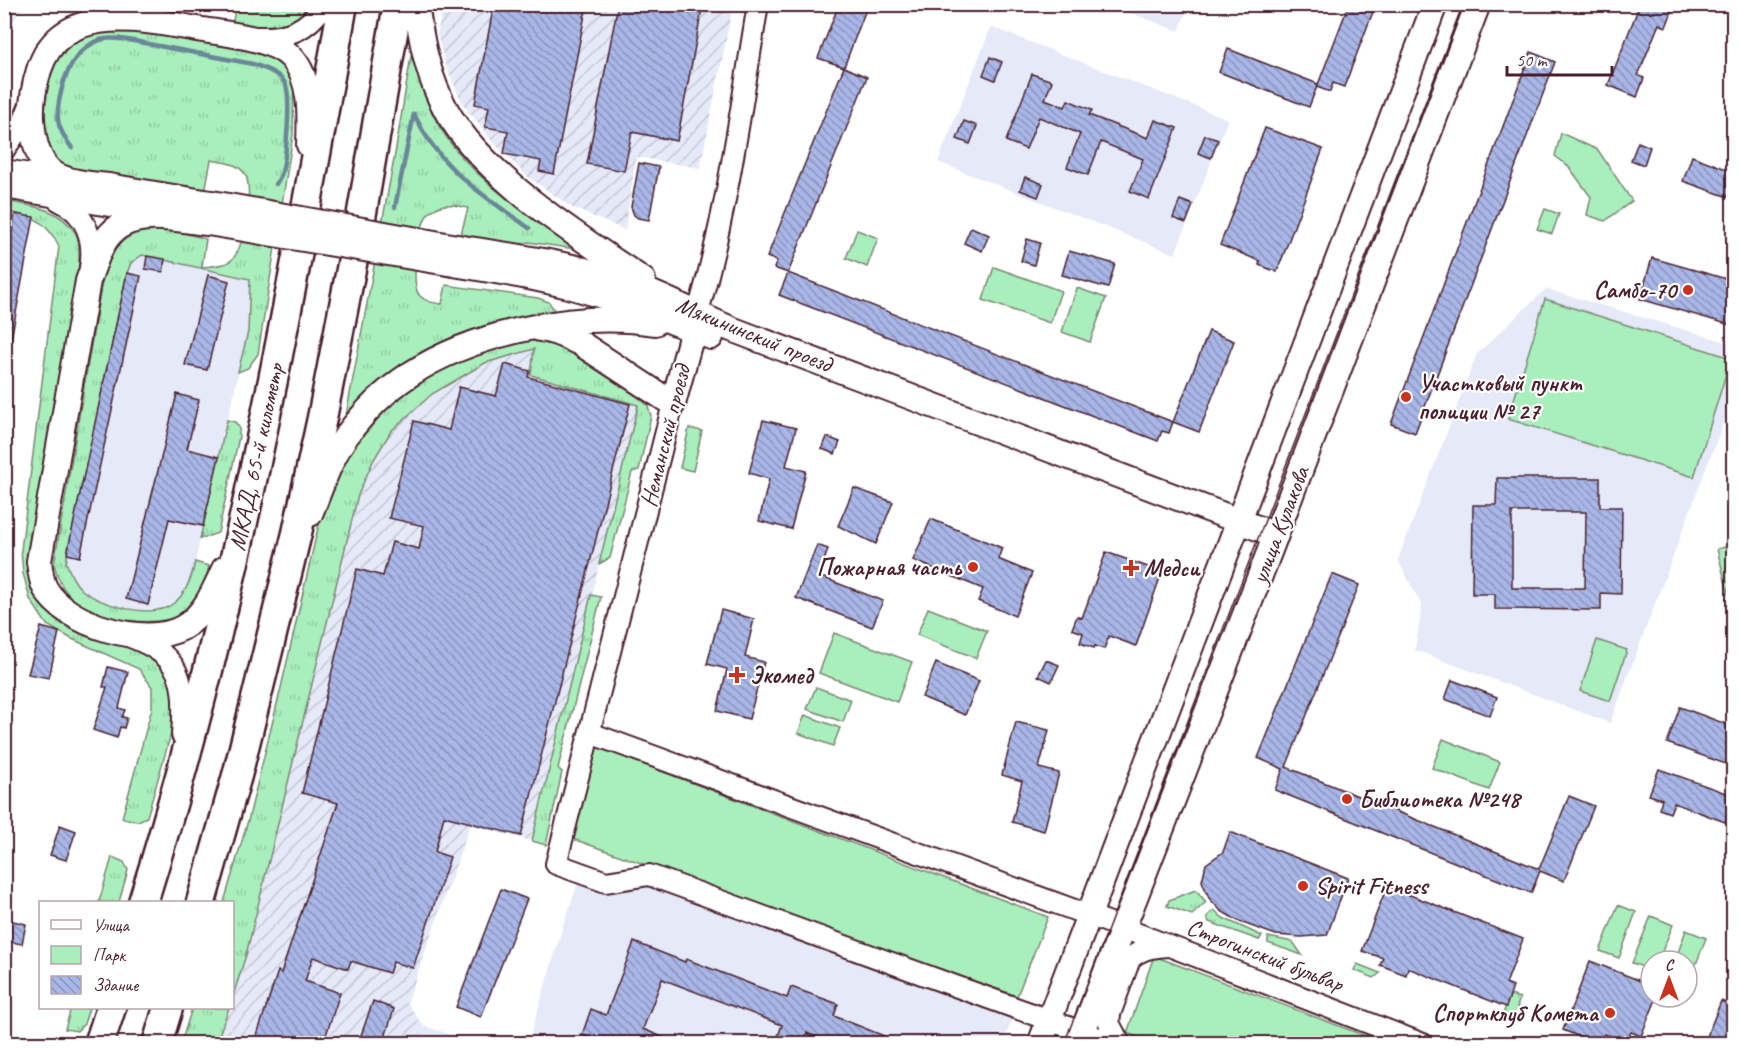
<svg xmlns="http://www.w3.org/2000/svg" width="1738" height="1048" viewBox="0 0 1738 1048" font-family="Caveat,sans-serif">
  <style>
    .built { fill: #e5e9f8 }
    .industrial { fill: url(#industrial-furrows) }
    .grass { fill: url(#grass-tufts); stroke: #7a8774; stroke-width: 1.5 }
    .green { fill: #a9efbc; stroke: #7a8774; stroke-width: 1.5 }
    .lines { fill: none; stroke-linecap: round; stroke-linejoin: round }
    .stream { stroke: #6a8698; stroke-width: 4.5 }
    .building { fill: url(#building-back-hatch); stroke: #4a1f2b; stroke-width: 1.5; fill-rule: evenodd }
    .minor-casing { stroke: #4a1f2b; stroke-width: 24 }
    .major-casing { stroke: #4a1f2b; stroke-width: 28 }
    .highway-casing { stroke: #4a1f2b; stroke-width: 33 }
    .minor { stroke: #fff; stroke-width: 20 }
    .major { stroke: #fff; stroke-width: 24 }
    .highway { stroke: #fff; stroke-width: 28 }
    .tram { stroke: #4a1f2b; stroke-width: 1.5 }
    .major-bridge-casing { stroke: #4a1f2b; stroke-width: 28; stroke-linecap: butt }
    .major-bridge { stroke: #fff; stroke-width: 24 }
    .poi-dot { fill: #c8321e; stroke: #fff; stroke-width: 2 }
    .labels { text-anchor: middle; dominant-baseline: central; stroke-width: 4.5; stroke-linejoin: round; paint-order: stroke }
    .poi-label { font-size: 24px; font-weight: bold; fill: #4a1f2b; stroke: #fff; text-anchor: start }
    .street-label { font-size: 24px; fill: #4a1f2b; stroke: #fff }
  </style>
  <defs>
    <pattern id="industrial-furrows" width="10" height="10" patternUnits="userSpaceOnUse" patternTransform="scale(1.5)"><rect width="10" height="10" fill="#e5e9f8"/><path d="M-1 1l2-2M0 10L10 0M9 11l2-2" fill="none" stroke="#c6c7d5"/></pattern>
    <pattern id="grass-tufts" width="24" height="20" patternUnits="userSpaceOnUse" patternTransform="scale(1.5)"><rect width="24" height="20" fill="#a9efbc"/><path d="M3 7l-1-3M5 7V3M7 7l1-3M15 17l-1-3M17 17v-4M19 17l1-3" fill="none" stroke="#93cca2"/></pattern>
    <pattern id="building-back-hatch" width="6" height="6" patternUnits="userSpaceOnUse" patternTransform="scale(1.5)"><rect width="6" height="6" fill="#a8b7e7"/><path d="M-1 5l2 2M0 0l6 6M5-1l2 2" fill="none" stroke="#8b94bb"/></pattern>
  </defs>
  <rect width="100%" height="100%" fill="#fff"/>
  <filter id="ink" filterUnits="userSpaceOnUse"><feTurbulence type="fractalNoise" baseFrequency=".0167" numOctaves="2"/><feDisplacementMap in="SourceGraphic" scale="12" xChannelSelector="R" yChannelSelector="G"/><feConvolveMatrix kernelMatrix="1 2 1 2 8 2 1 2 1" color-interpolation-filters="sRGB"/></filter>
  <g filter="url(#ink)">
    <!-- built -->
    <g class="built">
      <path d="M5,4L26,5L18,13L5,37Z"/>
      <path d="M1109,5L1189,4V5L1179,31Z"/>
      <path d="M991,27L1228,119L1175,254L938,162Z"/>
      <path d="M141,255L251,279L248,332L191,579L174,603L159,609L137,610L113,606L95,599L81,589L71,575L66,562L127,273L131,263Z"/>
      <path d="M1546,289L1733,344V397L1610,723L1415,650L1422,606L1398,560L1477,354Z"/>
      <path d="M580,878L648,879L1014,1015L1003,1043L528,1044L563,926Z"/>
      <path d="M424,1026L477,1043H417Z"/>
    </g>
    <!-- industrial -->
    <g class="industrial">
      <path d="M443,5H733L700,168L636,157L625,230L571,207L527,176L493,142L463,104L446,67L437,34Z"/>
      <path d="M5,211L34,217L5,374Z"/>
      <path d="M534,349L531,375L638,405L532,841L470,825L407,1003L424,1026L417,1043L216,1044L229,1008H232L233,996L246,955L358,495L373,461L391,431L432,394L485,363Z"/>
    </g>
    <!-- grass -->
    <g class="grass">
      <path d="M236,5H315C309,10 301,19 294,23C276,33 251,27 232,25Z"/>
      <path d="M98,24L254,48L273,55L294,76L293,135L258,354L248,368L238,372L248,332L250,279L142,255L131,263L127,273L66,562C70,572 74,583 82,590C102,606 153,620 174,603C187,593 192,576 195,562L209,566C206,581 203,596 192,608C169,631 101,621 78,603C64,593 58,580 54,564L104,269L107,254L111,255C136,217 168,229 206,239L202,267C210,266 221,266 229,262C245,254 254,188 245,174C238,163 223,162 211,160L204,197L80,176L48,158L40,123L49,69L58,53Z"/>
      <path d="M411,56C420,79 427,107 441,129C472,180 529,214 575,249L529,242L513,246L461,234L468,208C457,206 447,202 436,208C433,210 430,211 428,214C419,225 409,285 420,296C426,302 434,303 442,304L446,285L538,298L549,302L558,316L521,321L344,426L395,154Z"/>
      <path d="M4,201C31,205 61,208 76,234C86,253 69,356 65,383C56,452 47,521 38,591L141,648L172,676L175,720L147,817L138,821L122,818L152,708V687L139,669L72,639L47,625L30,599L23,573L21,550L59,246C44,218 33,217 5,211Z"/>
      <path d="M526,337L559,345L641,399L648,406L651,416L639,470L632,472L610,558L599,564L638,405L531,375L534,349L485,363L432,394L391,431L373,461L358,495L246,955L233,996L232,902H224L249,817L280,692L317,532L324,506L357,433L384,403L440,365Z"/>
      <path d="M227,420L235,422L239,427V437L218,533L200,539Z"/>
      <path d="M591,595L601,597L558,768L562,772L546,845L532,841Z"/>
      <path d="M112,857L124,862L128,870L119,902H99Z"/>
      <path d="M1196,890L1206,902L1192,915L1167,906L1169,900Z"/>
      <path d="M1214,910L1223,918L1262,936L1259,940L1209,922L1207,917Z"/>
      <path d="M1268,937L1293,942L1302,955L1268,943Z"/>
      <path d="M1357,964L1380,973L1374,978L1354,970Z"/>
      <path d="M1510,995L1520,998L1517,1007L1526,1011L1522,1021L1503,1014Z"/>
      <path d="M71,1008H89L84,1024L77,1031L65,1029Z"/>
      <path d="M192,1008H229L216,1043H181Z"/>
    </g>
    <!-- green -->
    <g class="green">
      <path d="M1561,133L1598,150L1632,201L1605,221L1587,215L1591,197L1569,167L1555,156Z"/>
      <path d="M1545,209L1559,214L1552,234L1537,229Z"/>
      <path d="M857,230L878,238L867,267L846,258Z"/>
      <path d="M994,267L1061,291L1050,323L983,300Z"/>
      <path d="M1077,288L1106,298L1090,342L1062,332Z"/>
      <path d="M1545,299L1731,358L1694,477L1508,419Z"/>
      <path d="M689,428L702,431L693,471L680,468Z"/>
      <path d="M1733,545V595L1729,596L1717,549Z"/>
      <path d="M928,608L987,631L976,658L917,635Z"/>
      <path d="M834,633L912,662L897,702L819,673Z"/>
      <path d="M1597,640L1627,650L1610,701L1580,691Z"/>
      <path d="M816,687L851,700L843,722L807,709Z"/>
      <path d="M805,715L840,728L833,746L798,733Z"/>
      <path d="M1443,739L1500,762L1489,790L1432,768Z"/>
      <path d="M597,747L1048,917L1017,996L573,839Z"/>
      <path d="M1618,905L1636,912L1619,958L1600,951Z"/>
      <path d="M1651,916L1673,925L1658,961H1651V970L1632,963Z"/>
      <path d="M1686,930L1706,938L1689,983L1687,961H1675Z"/>
      <path d="M1154,956L1384,1043L1155,1044L1127,1033Z"/>
    </g>
    <g class="lines">
      <!-- stream -->
      <g class="stream">
        <path d="M72,148C55,126 55,115 62,88C67,68 79,47 100,40C114,35 143,43 159,46C190,52 222,58 253,64C264,68 279,73 285,83C292,96 286,156 282,172C281,176 278,180 276,184"/>
        <path d="M395,207L414,114C440,170 481,193 529,228"/>
      </g>
    </g>
    <!-- building -->
    <g class="building">
      <path d="M494,4H587L554,174L539,171L541,161L504,154L508,131L485,127L489,107L475,104Z"/>
      <path d="M618,4H703L677,141L632,132L624,171L587,164Z"/>
      <path d="M839,4H868L844,67L818,58Z"/>
      <path d="M1349,4H1376L1344,87L1333,83L1330,92L1317,87Z"/>
      <path d="M1640,4H1662L1673,9L1666,27L1659,24L1638,75L1644,78L1637,97L1608,85Z"/>
      <path d="M1228,49L1318,84L1309,107L1219,72Z"/>
      <path d="M1531,52L1555,62L1415,433L1391,424Z"/>
      <path d="M990,57L1002,62L995,80L983,75Z"/>
      <path d="M844,67L867,77L788,273L774,268L777,261L767,257Z"/>
      <path d="M1032,74L1052,81L1045,99L1065,107L1068,100L1092,110L1089,115L1148,138L1155,120L1177,128L1149,199L1130,191L1143,159L1101,142L1088,175L1067,167L1080,134L1039,117L1026,149L1006,141Z"/>
      <path d="M964,121L977,126L970,144L957,139Z"/>
      <path d="M1265,128L1323,149L1277,272L1259,265L1260,261L1220,245Z"/>
      <path d="M1205,135L1218,140L1211,158L1198,153Z"/>
      <path d="M1638,142L1650,147L1644,165L1631,160Z"/>
      <path d="M1692,156L1734,172V183L1728,197L1683,181Z"/>
      <path d="M639,163L659,167L649,220L638,218L634,215L631,207Z"/>
      <path d="M1025,177L1043,184L1038,197L1020,190Z"/>
      <path d="M1180,200L1193,205L1186,223L1173,218Z"/>
      <path d="M15,214L34,217L10,345L4,344V273Z"/>
      <path d="M971,227L989,235L982,251L964,243Z"/>
      <path d="M1027,239L1040,243L1034,265L1021,261Z"/>
      <path d="M1069,251L1115,264L1108,288L1062,275Z"/>
      <path d="M147,256L165,259L163,272L145,269Z"/>
      <path d="M1652,258L1734,281V326L1640,299Z"/>
      <path d="M127,273L141,276L80,557L67,554Z"/>
      <path d="M788,273L1173,422L1169,433L1162,431L1158,441L779,295Z"/>
      <path d="M208,275L229,281L207,370L185,365Z"/>
      <path d="M1209,331L1234,341L1199,432L1173,422Z"/>
      <path d="M505,364L530,371L528,377L630,404L521,836L444,816L435,852L450,857L413,968L393,962L389,973L351,961L348,969L313,957L305,981L340,993L323,1044H254L278,971L281,973L338,803L302,793L357,569L383,576L392,542L419,549L424,526L389,518L414,421L449,430L459,387L496,396Z"/>
      <path d="M177,394L199,400L187,449L219,457L203,526L169,519L148,605L126,599Z"/>
      <path d="M763,420L796,428L786,466L806,471L791,529L759,521L769,479L749,473Z"/>
      <path d="M827,437L840,442L835,454L822,449Z"/>
      <path d="M1497,478H1600V507H1622L1621,594L1601,593V610L1495,609V594H1472L1473,505H1496ZM1512,512H1586L1585,588H1512Z"/>
      <path d="M854,488L893,502L876,544L838,526Z"/>
      <path d="M931,519L1002,548L998,559L1032,573L1015,616L978,601L983,589L913,560Z"/>
      <path d="M817,545L828,549L819,576L883,601L872,627L796,598Z"/>
      <path d="M1106,552L1162,572L1136,646L1109,636L1104,649L1095,646L1094,648L1080,643L1083,633L1072,629L1077,616L1082,618Z"/>
      <path d="M1332,574L1359,585L1286,767L1539,869L1569,796L1594,806L1564,881L1540,871L1531,893L1275,790L1283,769L1258,758Z"/>
      <path d="M721,610L754,619L745,657L764,662L749,719L717,711L727,669L707,664Z"/>
      <path d="M41,627L59,632L49,678L28,674Z"/>
      <path d="M1046,660L1059,665L1051,682L1038,676Z"/>
      <path d="M936,663L979,681L965,715L922,697Z"/>
      <path d="M108,667L128,672L119,708L125,710L122,717L127,718L124,728L120,727L117,738L93,730L107,687H103Z"/>
      <path d="M1452,680L1497,697L1490,716L1445,699Z"/>
      <path d="M1680,707L1734,727V767L1667,743Z"/>
      <path d="M1016,722L1049,730L1039,768L1059,773L1044,831L1012,822L1022,781L1002,775Z"/>
      <path d="M1659,769L1734,796L1725,822L1674,803L1670,813L1659,809L1662,799L1649,795Z"/>
      <path d="M60,825L76,831L66,860L50,855Z"/>
      <path d="M1230,832L1348,878L1327,935L1301,937L1276,935L1240,922L1221,911L1209,898L1202,881L1206,864L1223,852Z"/>
      <path d="M1387,886L1523,939L1506,984L1513,987L1506,1007L1408,968L1406,975L1380,965L1383,958L1362,951Z"/>
      <path d="M501,889L527,899L481,1017L456,1007Z"/>
      <path d="M9,920L26,924L22,944L4,941Z"/>
      <path d="M634,942L685,962L686,959L787,998L791,987L838,1004L834,1016L904,1044H833L807,1033L803,1044H799L778,1036L782,1025L662,979L643,1029L679,1044H596L597,1041L582,1035L591,1009L606,1015Z"/>
      <path d="M1590,961L1651,985V997H1657L1641,1036L1631,1032L1626,1043L1604,1034L1600,1044H1597L1563,1030Z"/>
      <path d="M373,1001L394,1009L383,1044H358Z"/>
      <path d="M1721,1001L1734,1006V1044H1704Z"/>
    </g>
    <g class="lines">
      <!-- minor casing -->
      <g class="minor-casing">
        <g id="minor">
          <path d="M256,37C287,38 307,31 325,4"/>
          <path d="M4,150L22,125L30,105"/>
          <path d="M4,170L63,179"/>
          <path d="M4,188L156,214"/>
          <path d="M58,200C86,213 95,239 90,268"/>
          <path d="M697,315C727,214 741,108 758,4"/>
          <path d="M673,404L556,864L606,882L649,875L1115,1044"/>
          <path d="M128,636C183,656 186,681 182,735"/>
          <path d="M590,733L1110,923L1423,1044"/>
          <path d="M1120,1044L1109,1023L1110,1014L1130,959C1141,948 1152,948 1166,946"/>
        </g>
      </g>
      <!-- major casing -->
      <g class="major-casing">
        <g id="major">
          <path d="M416,4C421,37 426,68 440,98C473,171 578,236 643,280"/>
          <path d="M212,203C178,198 143,192 109,186C92,184 72,183 56,175C37,164 33,138 32,119C31,102 34,86 39,70C61,0 145,20 203,30C228,34 274,38 292,58C312,80 310,117 309,145"/>
          <path d="M208,223C177,220 129,207 107,238C98,250 93,267 88,281L39,561C40,570 41,580 45,588C65,625 145,648 182,628C204,616 214,591 224,569"/>
          <path d="M457,247C511,256 568,262 621,281C659,294 694,313 731,329L1276,535"/>
          <path d="M454,264C499,272 545,278 589,292C631,304 670,321 711,337"/>
          <path d="M540,329C554,330 567,337 580,343L673,404L697,315"/>
          <path d="M310,514C321,488 330,458 347,435C364,412 385,391 409,375C474,332 578,311 655,323"/>
          <path d="M1040,1044L1435,4"/>
          <path d="M1078,1044L1270,550L1478,4"/>
        </g>
      </g>
      <!-- highway casing -->
      <g class="highway-casing">
        <g id="highway">
          <path d="M143,902C235,609 289,306 343,4"/>
          <path d="M201,902L238,772L297,533L322,418L361,218L398,4"/>
          <path d="M99,1044L111,1008"/>
          <path d="M157,1044L168,1008"/>
        </g>
      </g>
      <!-- minor -->
      <use href="#minor" class="minor"/>
      <!-- major -->
      <use href="#major" class="major"/>
      <!-- highway -->
      <use href="#highway" class="highway"/>
      <!-- tram -->
      <path class="tram" d="M1064,1044L1463,4"/>
      <!-- major-bridge casing -->
      <g class="major-bridge-casing">
        <g id="major-bridge">
          <path d="M212,203L457,247"/>
          <path d="M208,223L454,264"/>
        </g>
      </g>
      <!-- major-bridge -->
      <use href="#major-bridge" class="major-bridge"/>
    </g>
  </g>
  <!-- markers -->
  <g class="poi-dot">
    <circle cx="1688" cy="290" r="6"/>
    <circle cx="1406" cy="397" r="6"/>
    <circle cx="973" cy="567" r="6"/>
    <path d="M1128 559h6v6h6v6h-6v6h-6v-6h-6v-6h6z"/>
    <path d="M734 666h6v6h6v6h-6v6h-6v-6h-6v-6h6z"/>
    <circle cx="1347" cy="799" r="6"/>
    <circle cx="1303" cy="886" r="6"/>
    <circle cx="1610" cy="1013" r="6"/>
  </g>
  <g class="labels">
    <!-- poi labels -->
    <g class="poi-label">
      <text x="1676" y="290" text-anchor="end">Самбо-70</text>
      <text x="1418" y="383">Участковый пункт<tspan x="1418" dy="28">полиции № 27</tspan></text>
      <text x="961" y="567" text-anchor="end">Пожарная часть</text>
      <text x="1144" y="568">Медси</text>
      <text x="750" y="675">Экомед</text>
      <text x="1359" y="799">Библиотека №248</text>
      <text x="1315" y="886">Spirit Fitness</text>
      <text x="1598" y="1013" text-anchor="end">Спортклуб Комета</text>
    </g>
    <!-- street labels -->
    <g class="street-label">
      <text transform="translate(754 334) rotate(22)">Мякининский проезд</text>
      <text transform="translate(665 436) rotate(-76)">Неманский проезд</text>
      <text transform="translate(256 457) rotate(-78)">МКАД, 65-й километр</text>
      <text transform="translate(1280 525) rotate(-69)">улица Кулакова</text>
      <text transform="translate(1265 955) rotate(21)">Строгинский бульвар</text>
    </g>
  </g>
  <!-- margin -->
  <rect width="1738" height="1048" fill="none" stroke="#fff" stroke-width="24"/>
  <rect x="12" y="12" width="1714" height="1024" fill="none" stroke="#4a1f2b" stroke-width="2" filter="url(#ink)"/>
  <!-- legend -->
  <rect x="39" y="901" width="195" height="108" fill="#ffffff" stroke="#b7a5aa" stroke-width="1.5"/>
  <rect x="51" y="920" width="30" height="9" fill="#ffffff" stroke="#b7a5aa" stroke-width="1.5"/>
  <text x="93" y="931" font-size="18" fill="#4a1f2b">Улица</text>
  <rect x="51" y="946" width="30" height="18" fill="#a9efbc" stroke="#b7a5aa" stroke-width="1.5"/>
  <text x="93" y="961" font-size="18" fill="#4a1f2b">Парк</text>
  <rect x="51" y="976" width="30" height="18" fill="url(#building-back-hatch)" stroke="#b7a5aa" stroke-width="1.5"/>
  <text x="93" y="991" font-size="18" fill="#4a1f2b">Здание</text>
  <!-- north arrow -->
  <g transform="translate(1669 979)"><circle r="28" fill="#ffffff" stroke="#b7a5aa" stroke-width="1.5"/>
  <path d="M0-4.5L10 22L0 15L-10 22Z" fill="#c8321e"/>
  <text y="-9" font-size="16" font-weight="bold" text-anchor="middle" fill="#4a1f2b">С</text>
  </g>
  <!-- scale -->
  <path d="M1507 66v9h105v-9" fill="none" stroke="#4a1f2b" stroke-width="3"/>
  <text x="1516" y="66" font-size="18" fill="#4a1f2b" stroke="#ffffff" stroke-width="4.5" paint-order="stroke">50 m</text>
</svg>
